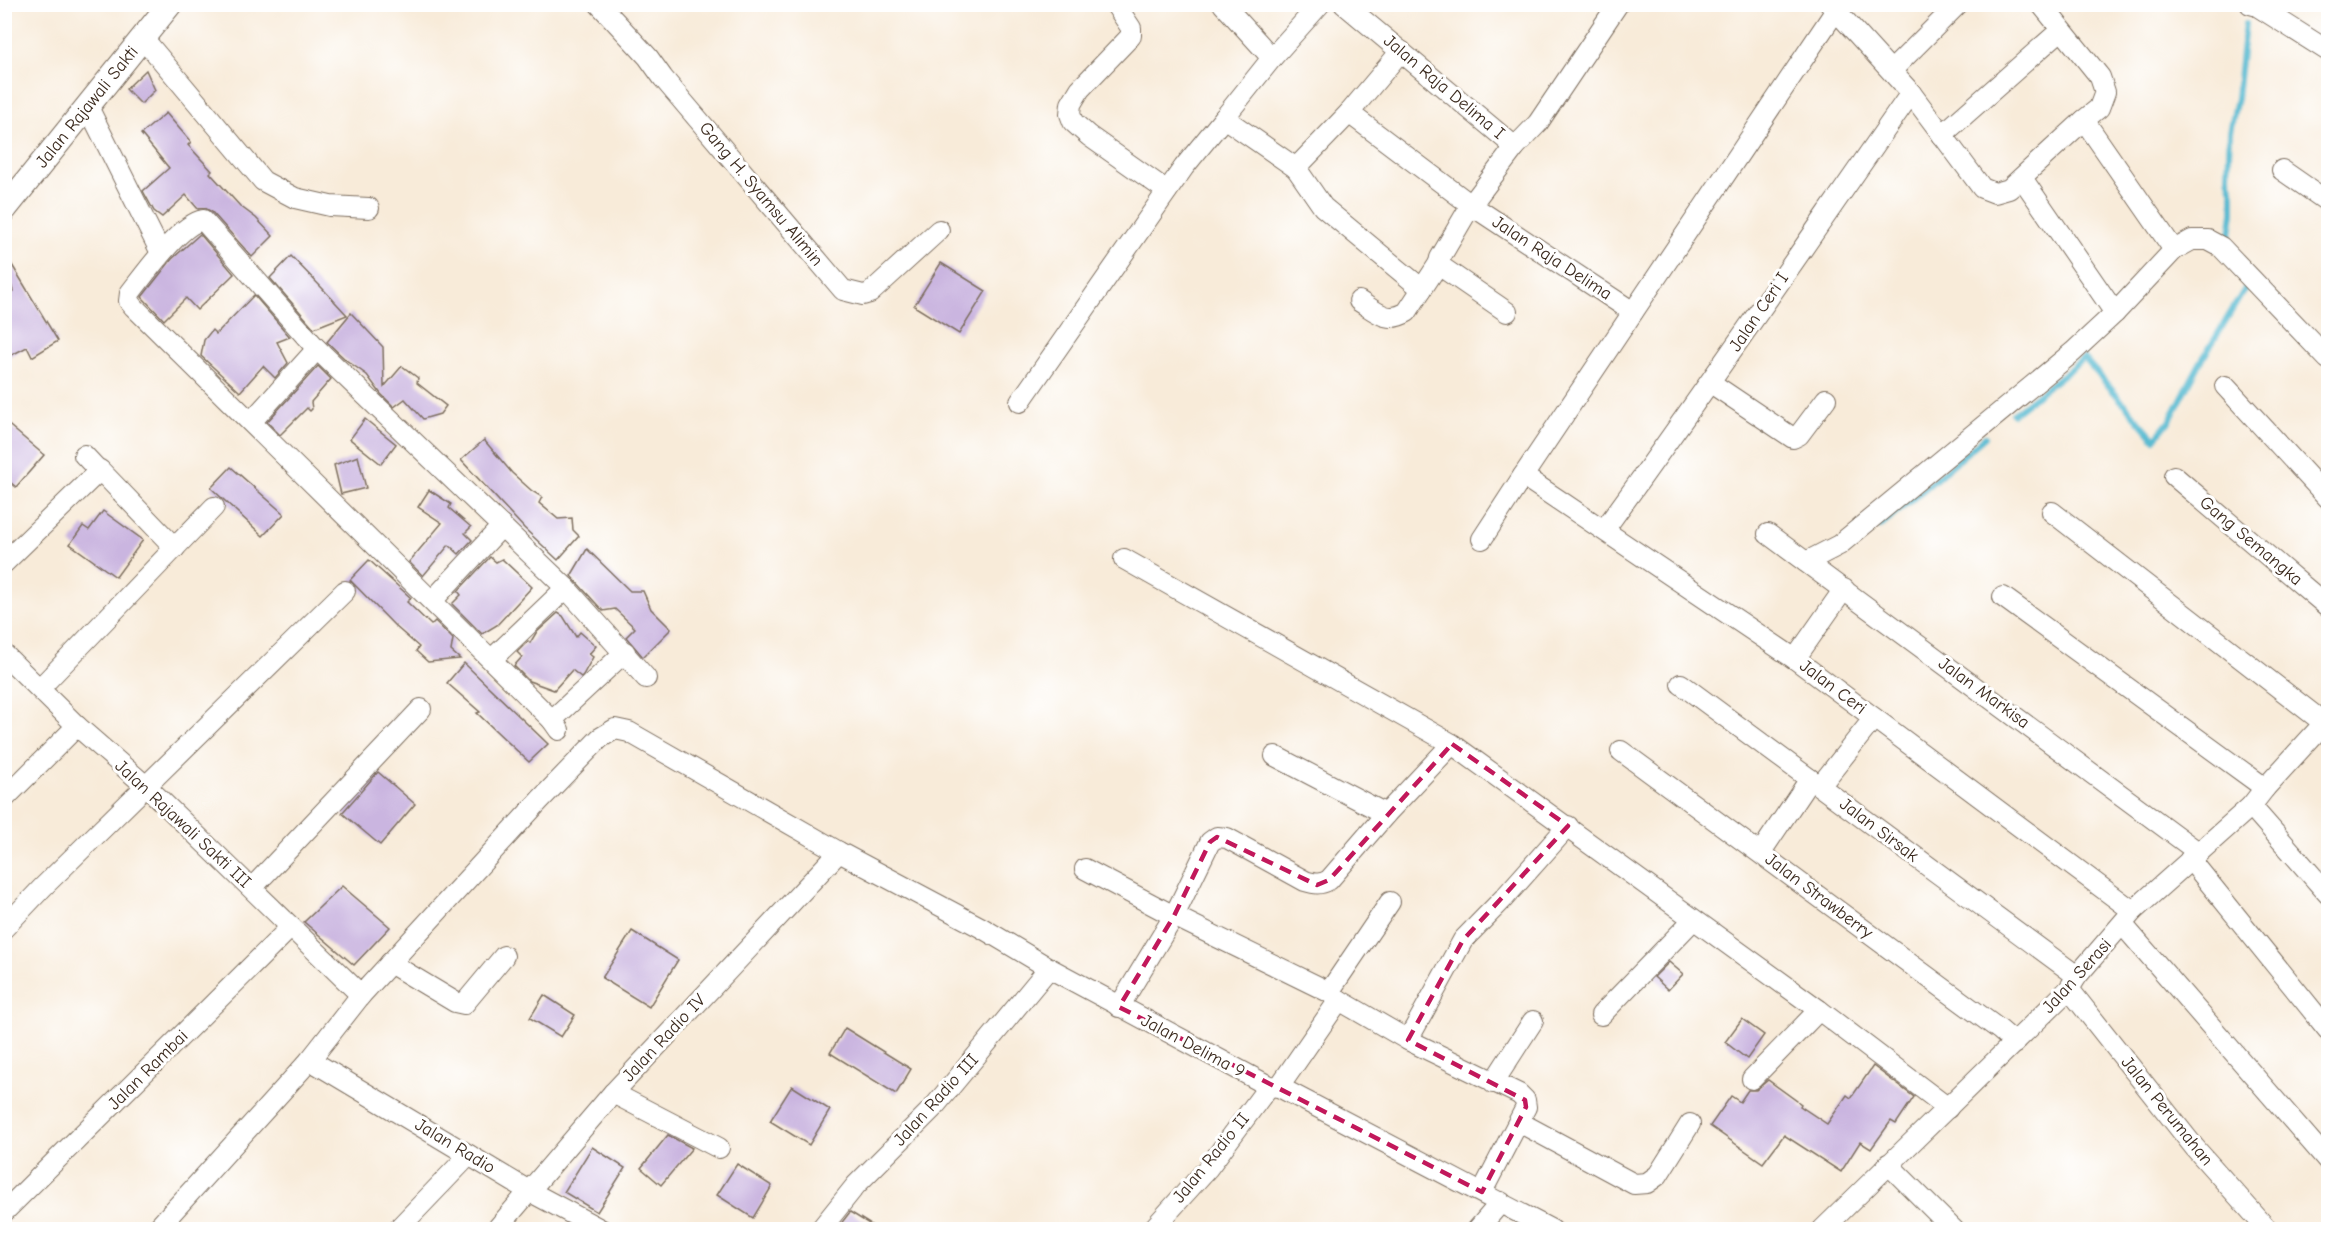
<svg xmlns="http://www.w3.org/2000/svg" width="2333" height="1234" viewBox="0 0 2333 1234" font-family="'Comic Neue',sans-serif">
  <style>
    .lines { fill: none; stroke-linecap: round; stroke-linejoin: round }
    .stream { stroke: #51b8cf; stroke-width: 6 }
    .building { fill: #cab5e0 }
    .minor-casing { stroke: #7d6e5f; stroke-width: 22 }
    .tertiary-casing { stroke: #7d6e5f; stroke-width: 26 }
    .minor { stroke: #fff; stroke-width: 20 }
    .tertiary { stroke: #fff; stroke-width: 24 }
    .marked { fill: none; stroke: #c2185b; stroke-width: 4.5; stroke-dasharray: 12 8; stroke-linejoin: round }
    .labels { text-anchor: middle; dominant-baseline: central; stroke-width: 6; stroke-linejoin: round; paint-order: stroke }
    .street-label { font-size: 18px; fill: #3b2a1e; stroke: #fff }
  </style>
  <rect width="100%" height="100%" fill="#fff"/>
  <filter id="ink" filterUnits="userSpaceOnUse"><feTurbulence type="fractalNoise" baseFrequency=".0167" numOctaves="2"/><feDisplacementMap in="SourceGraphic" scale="12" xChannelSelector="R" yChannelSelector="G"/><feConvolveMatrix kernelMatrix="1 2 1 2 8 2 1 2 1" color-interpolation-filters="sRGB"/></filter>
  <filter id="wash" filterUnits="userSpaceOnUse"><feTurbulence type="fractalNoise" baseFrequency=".008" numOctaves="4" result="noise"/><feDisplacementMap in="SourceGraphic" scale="24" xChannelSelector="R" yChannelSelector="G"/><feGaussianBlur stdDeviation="1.35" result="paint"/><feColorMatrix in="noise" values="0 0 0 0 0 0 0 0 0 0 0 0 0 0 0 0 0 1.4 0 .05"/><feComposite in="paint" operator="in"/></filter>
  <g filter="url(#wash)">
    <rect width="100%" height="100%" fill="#f8ebd9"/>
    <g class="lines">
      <!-- stream -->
      <g class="stream">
        <path d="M2230,234L2233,213V194L2228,177L2230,132L2237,98L2245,24"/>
        <path d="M2013,414L2084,358L2155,439L2170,420L2199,365L2246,287"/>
        <path d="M1880,527L1985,437"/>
      </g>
    </g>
    <g id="blocks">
      <!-- building -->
      <g class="building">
        <path d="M146,70L155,90L141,104L126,89Z"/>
        <path d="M166,113L191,142L188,145L212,171L210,173L240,206L256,218L273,236L252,257L212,212L205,208L198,209L186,195L162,217L154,211L143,191L169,168L141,134Z"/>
        <path d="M200,234L234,274L197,310L186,298L164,320L142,297L172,259Z"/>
        <path d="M291,256L323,289L347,315L314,328L270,278Z"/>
        <path d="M9,260L58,341L32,357L27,347L4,359L5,297L13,291L5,262Z"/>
        <path d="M941,263L986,291L959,334L914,306Z"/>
        <path d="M254,295L290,337L277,342L288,363L275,378L263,366L240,392L201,356L204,340L212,330L216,334Z"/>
        <path d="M351,313L383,347L384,387L402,366L418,378L417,383L446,406L440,414L423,419L405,399L394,407L381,394L367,375L346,360L327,342Z"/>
        <path d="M318,366L331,379L311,402L312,409L310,411L307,408L280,435L267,422Z"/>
        <path d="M365,419L396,444L381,464L350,439Z"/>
        <path d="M4,421L44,455L16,487L4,477Z"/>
        <path d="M484,440L512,473L532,491L542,497L539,503L558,519L572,518L573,530L579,536L558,560L524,528L461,460Z"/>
        <path d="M358,456L366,488L341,494L334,465Z"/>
        <path d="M231,467L284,514L263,536L211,488Z"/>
        <path d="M429,490L451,504L449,508L471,527L465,533L472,540L459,554L449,545L423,576L409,562L442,523L418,507Z"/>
        <path d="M103,511L143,540L116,577L70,544L83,526L89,530Z"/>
        <path d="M587,549L630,591H643L651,609L671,629L643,657L626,637L635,628L615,609L603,611L571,576Z"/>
        <path d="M490,557L496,562L502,559L532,587L497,625L482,634L452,604L461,595L458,591Z"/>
        <path d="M369,560L411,598L407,602L431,625L435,621L453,639L451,651L460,659L428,662L416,651L419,647L395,626L350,580Z"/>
        <path d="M558,613L563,616L576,637L580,632L596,646L589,654L593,657L583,675L581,677L572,670L554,690L529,681L514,666L522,657L517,652L528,641L530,643L536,633Z"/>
        <path d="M464,663L548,744L529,762L477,713L480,712L447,683Z"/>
        <path d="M378,772L415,804L380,845L342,813Z"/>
        <path d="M342,886L390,927L354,965L304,922Z"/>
        <path d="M632,931L678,960L649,1007L602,978Z"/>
        <path d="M1669,962L1683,974L1668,990L1654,977Z"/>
        <path d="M544,995L575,1015L561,1037L530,1018Z"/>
        <path d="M1742,1019L1764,1035L1747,1059L1725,1042Z"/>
        <path d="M845,1028L911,1069L896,1094L830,1053Z"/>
        <path d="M1873,1066L1914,1097L1896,1124L1891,1121L1871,1149L1860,1142L1841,1172L1784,1135L1763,1163L1710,1126L1731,1096L1740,1102L1748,1090H1756L1768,1080L1801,1104L1800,1106L1827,1124L1847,1095L1851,1098Z"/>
        <path d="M792,1086L830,1110L809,1145L770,1121Z"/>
        <path d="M668,1135L692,1148L661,1185L641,1168Z"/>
        <path d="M592,1147L625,1168L597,1212L564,1192Z"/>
        <path d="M737,1164L772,1186L753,1218L717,1195Z"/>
        <path d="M850,1212L879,1230H836Z"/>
      </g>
    </g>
  </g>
  <g filter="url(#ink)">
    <use href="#blocks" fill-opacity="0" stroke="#7d6e5f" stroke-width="1.5"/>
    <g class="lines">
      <!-- minor casing -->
      <g class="minor-casing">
        <g id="minor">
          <path d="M599,4L648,57L663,78L843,290L863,295L870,293L939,230"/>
          <path d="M1115,4L1131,28V36L1080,89L1071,104L1070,114L1073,122L1089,136L1167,191"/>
          <path d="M1223,4L1272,58L1224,118L1296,168L1349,113L1401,51"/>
          <path d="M1344,4L1515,147"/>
          <path d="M1830,4L1911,93L1982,188L1995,193L2009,189L2084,120L2099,108L2105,92L2100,77L2041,4"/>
          <path d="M2250,4L2257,6L2328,51"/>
          <path d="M143,38L263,181L295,198L330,206L369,208"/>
          <path d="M1272,58L1320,4"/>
          <path d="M1892,70L1958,4"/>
          <path d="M87,105L161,253"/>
          <path d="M1349,113L1471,205L1633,312"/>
          <path d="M2084,120L2174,250"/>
          <path d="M1942,135L2061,30"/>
          <path d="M1296,168L1323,207L1422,289"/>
          <path d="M2282,170L2328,202"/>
          <path d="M2022,178L2115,313"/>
          <path d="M1359,301C1377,312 1387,324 1407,312L1439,263"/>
          <path d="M1507,312L1443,268L1439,263L1440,258L1471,205L1515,147L1538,123L1618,4"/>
          <path d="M1711,383L1793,438L1799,435L1826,399"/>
          <path d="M2225,386L2328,498"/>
          <path d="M1020,402L1184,167L1224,118"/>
          <path d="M251,422L317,349"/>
          <path d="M84,455L99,471"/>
          <path d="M1523,476L1795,659L2133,911"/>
          <path d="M2174,476L2328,607"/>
          <path d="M2052,512L2328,726"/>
          <path d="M1604,530C1709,386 1809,239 1911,93"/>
          <path d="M1768,534L2198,852"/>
          <path d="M1482,539L1523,476L1840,4"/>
          <path d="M1124,559L1452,744L1819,1010L1948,1108"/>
          <path d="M1806,562L1839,545L2073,352L2115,313L2174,250L2192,240H2208L2221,247L2328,359"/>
          <path d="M4,563L100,470L175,548"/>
          <path d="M2003,597L2265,788"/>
          <path d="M433,600L502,526"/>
          <path d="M4,654L77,726L147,787L361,995"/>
          <path d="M492,659L566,588"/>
          <path d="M1795,659L1844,589"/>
          <path d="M1681,684L2077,976"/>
          <path d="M40,688L214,507"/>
          <path d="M552,720L625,652"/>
          <path d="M559,730L552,720L134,307L129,301L130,293C145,274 180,224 203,220L317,349L566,588L646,678"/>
          <path d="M1621,751L2000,1030L2015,1043"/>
          <path d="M1275,756L1386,814"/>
          <path d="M1820,786L1874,718"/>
          <path d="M4,799L77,726"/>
          <path d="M2251,806L2328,894"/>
          <path d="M1761,852L1810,779"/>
          <path d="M2190,859L2328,1030"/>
          <path d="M1085,869L1174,916L1329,992L1339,1000L1408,1040L1519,1094L1525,1100L1526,1107L1482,1192"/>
          <path d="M252,888L421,709"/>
          <path d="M2123,925L2328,1161"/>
          <path d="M4,928L43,887L345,591"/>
          <path d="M390,963L455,1002L464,1004L504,956"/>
          <path d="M2069,989L2195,1148L2268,1230"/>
          <path d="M1329,992L1390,902"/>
          <path d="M1119,1007L1174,916L1210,842L1217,837L1227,838L1305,881C1315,884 1320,885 1329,880L1386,814L1452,744"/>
          <path d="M1601,1015L1693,920"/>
          <path d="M1408,1040L1463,940L1504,898L1568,826"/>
          <path d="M310,1060L529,1191L602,1230"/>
          <path d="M1752,1079L1819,1010"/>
          <path d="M1493,1083L1533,1021"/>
          <path d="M1279,1087L1339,1000"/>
          <path d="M613,1093L719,1148"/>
          <path d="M1519,1122L1634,1184L1647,1183L1658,1175L1690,1124"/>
          <path d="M1888,1164L1954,1230"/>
          <path d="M4,1212L291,927"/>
          <path d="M156,1230L310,1060L361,995L540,800L600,738L615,729L629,732L839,852L982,928L1049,968L1269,1086L1279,1087L1552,1230"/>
          <path d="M397,1230L469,1155"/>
          <path d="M496,1230L613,1093L839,852"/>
          <path d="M820,1230L856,1185L933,1108L1049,968"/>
          <path d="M1152,1230L1208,1168L1269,1086"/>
          <path d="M1477,1230L1501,1202"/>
          <path d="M1822,1230L2069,989L2077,976L2133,911L2251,806L2265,788L2328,719"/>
        </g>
      </g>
      <!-- tertiary casing -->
      <g class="tertiary-casing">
        <path id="tertiary" d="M4,210L170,4"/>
      </g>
      <!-- minor -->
      <use href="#minor" class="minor"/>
      <!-- tertiary -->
      <use href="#tertiary" class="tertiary"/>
    </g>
  </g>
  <!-- marked area -->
  <path class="marked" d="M1452,744L1568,826L1463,940L1408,1040L1525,1100L1526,1107L1482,1192L1119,1007L1174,916L1210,842L1217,837L1317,885L1329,880Z"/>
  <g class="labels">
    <!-- street labels -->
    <g class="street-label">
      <text transform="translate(1444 87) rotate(40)">Jalan Raja Delima I</text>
      <text transform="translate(87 107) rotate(-51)">Jalan Rajawali Sakti</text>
      <text transform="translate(761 194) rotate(50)">Gang H. Syamsu Alimin</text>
      <text transform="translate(1552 258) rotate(33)">Jalan Raja Delima</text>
      <text transform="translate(1759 312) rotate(-56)">Jalan Ceri I</text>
      <text transform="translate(2251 541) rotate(40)">Gang Semangka</text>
      <text transform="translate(1833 687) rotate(37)">Jalan Ceri</text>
      <text transform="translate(1984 693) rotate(36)">Jalan Markisa</text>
      <text transform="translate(183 824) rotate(43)">Jalan Rajawali Sakti III</text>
      <text transform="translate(1879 830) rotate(37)">Jalan Sirsak</text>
      <text transform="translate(1819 896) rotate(37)">Jalan Strawberry</text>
      <text transform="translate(2077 976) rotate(-48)">Jalan Serasi</text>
      <text transform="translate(664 1038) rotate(-47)">Jalan Radio IV</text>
      <text transform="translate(1193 1046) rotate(28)">Jalan Delima 9</text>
      <text transform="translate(148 1070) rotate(-45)">Jalan Rambai</text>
      <text transform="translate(936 1100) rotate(-48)">Jalan Radio III</text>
      <text transform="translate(2167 1111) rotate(51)">Jalan Perumahan</text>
      <text transform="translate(455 1146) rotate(31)">Jalan Radio</text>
      <text transform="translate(1211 1158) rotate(-51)">Jalan Radio II</text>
    </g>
  </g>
  <!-- margin -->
  <rect width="2333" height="1234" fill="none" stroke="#fff" stroke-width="24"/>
</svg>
